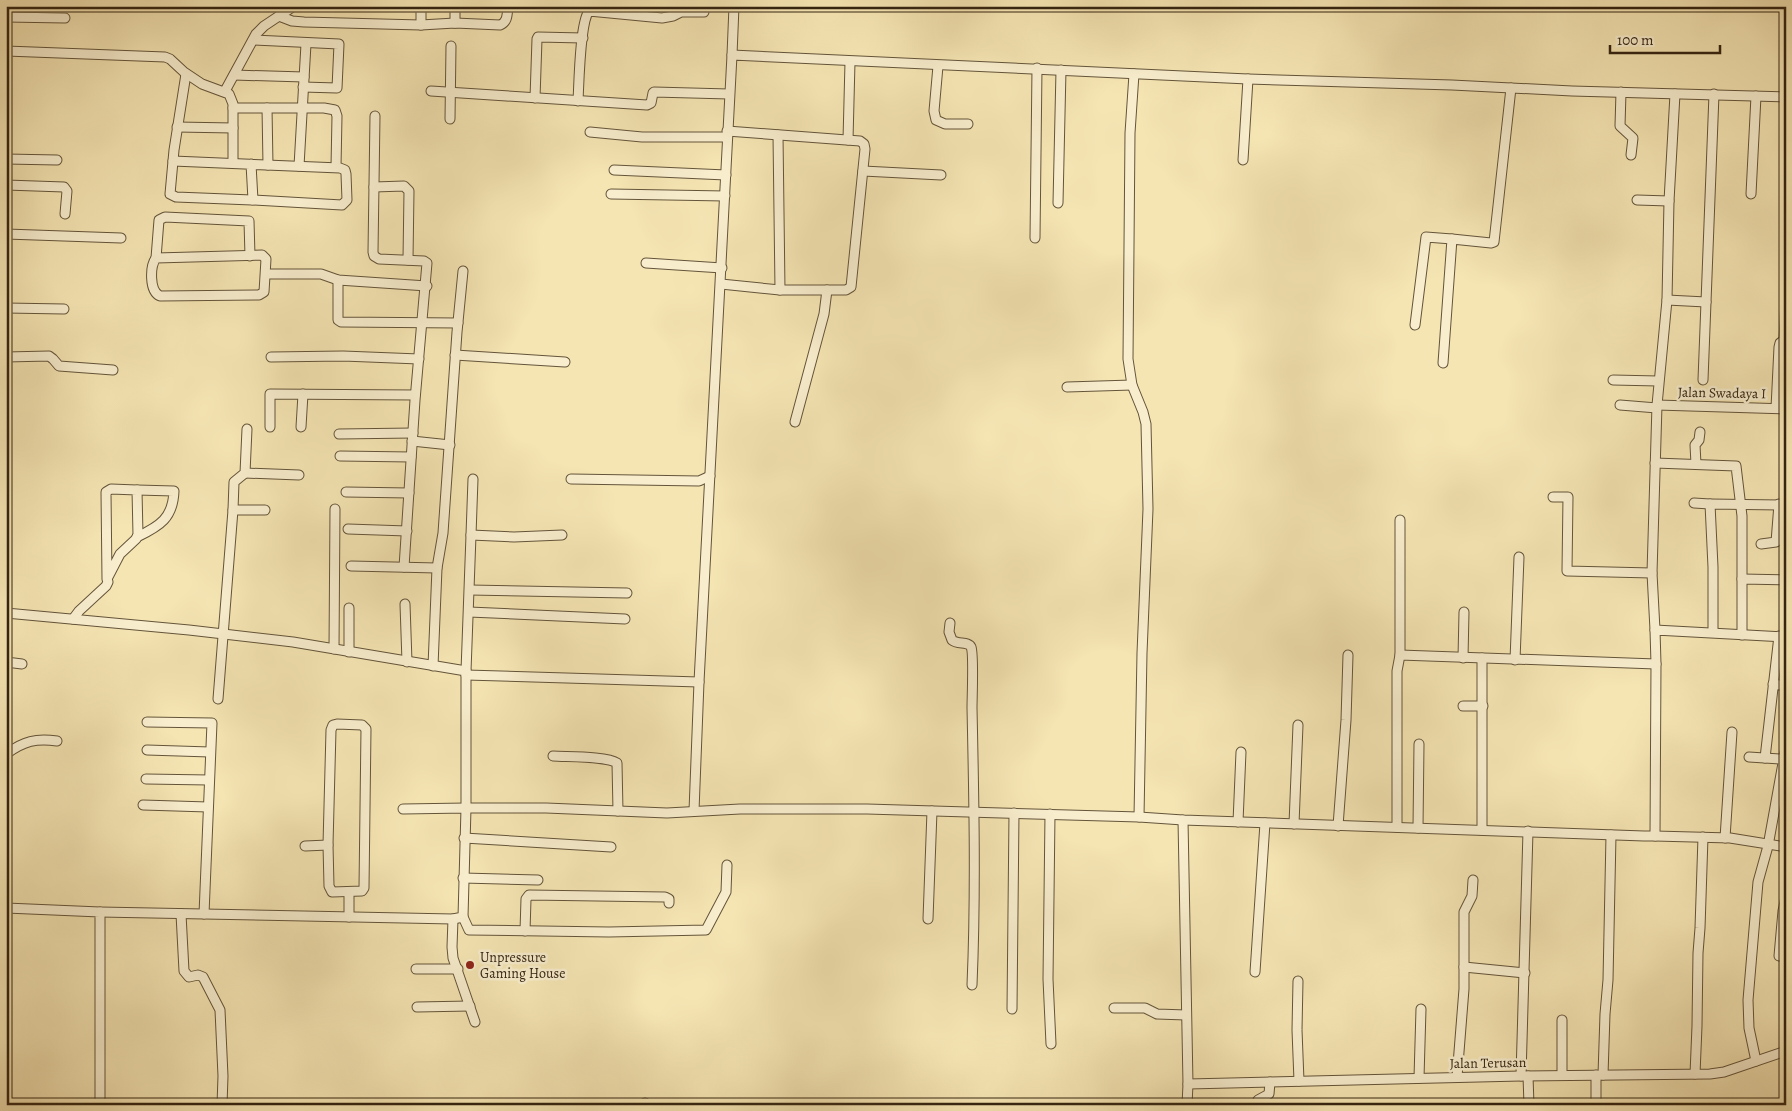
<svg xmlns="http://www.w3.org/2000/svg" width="1792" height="1111" viewBox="0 0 1792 1111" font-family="Alegreya,serif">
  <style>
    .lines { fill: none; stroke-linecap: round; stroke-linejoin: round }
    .minor-casing { stroke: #64543a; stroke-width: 11 }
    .minor { stroke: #f8eece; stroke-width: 9 }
    .poi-dot { fill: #8f2418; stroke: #f8eece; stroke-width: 2 }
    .labels { text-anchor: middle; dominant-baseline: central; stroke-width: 5; stroke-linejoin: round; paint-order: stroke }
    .street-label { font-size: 14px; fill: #342411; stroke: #f8eece }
    .poi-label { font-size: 14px; fill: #342411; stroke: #f8eece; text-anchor: start }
  </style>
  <rect width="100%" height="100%" fill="#f5e5b3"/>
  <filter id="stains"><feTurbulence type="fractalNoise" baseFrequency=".004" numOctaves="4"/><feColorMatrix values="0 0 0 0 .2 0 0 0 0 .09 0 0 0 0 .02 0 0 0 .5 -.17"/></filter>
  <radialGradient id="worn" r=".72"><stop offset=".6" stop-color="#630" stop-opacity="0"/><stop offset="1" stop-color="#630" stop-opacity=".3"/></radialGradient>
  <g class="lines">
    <!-- minor casing -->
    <g class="minor-casing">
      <g id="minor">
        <path d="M279,16L292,21L304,22L421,25L455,23L500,25C508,22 507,14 508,6"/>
        <path d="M6,17L65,18"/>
        <path d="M455,23V6"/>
        <path d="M421,25V6"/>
        <path d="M253,40L339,44L337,88L303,87"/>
        <path d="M6,51L165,57L170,59L184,72L202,84L229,94L233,104V163"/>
        <path d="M732,55L734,6"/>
        <path d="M938,66L934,111L936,120L945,124H968"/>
        <path d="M186,74L174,150L170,194L176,197L252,200"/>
        <path d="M1134,74L1130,133L1128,359L1132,385L1143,412L1146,424L1148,509L1142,653L1139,817"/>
        <path d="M234,75L304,77"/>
        <path d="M225,91L256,34L264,26L294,6"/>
        <path d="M431,91L647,105L651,103L653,93L654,92L729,94"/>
        <path d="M1621,92L1620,126L1633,138L1631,155"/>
        <path d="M535,98L537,39L538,37L583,38"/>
        <path d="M578,101C579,83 580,22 589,11L662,18L673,16L681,12H704"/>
        <path d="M233,108H324L335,110L337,116L336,167"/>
        <path d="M267,108L268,165"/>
        <path d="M375,116L373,252L374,256L379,259L424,261L427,263L415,400L404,567"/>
        <path d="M450,119L451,46"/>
        <path d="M177,127L233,128"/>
        <path d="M590,132L642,137H727"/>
        <path d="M778,135L780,290"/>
        <path d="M848,140L850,62"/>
        <path d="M6,159L57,160"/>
        <path d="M1243,160L1248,79"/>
        <path d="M173,161L340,168L345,170L346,174L347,200L342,205L253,200L251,164"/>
        <path d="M299,166L306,44"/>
        <path d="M614,170L726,175"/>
        <path d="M863,171L941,175"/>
        <path d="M6,185L64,187L67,191L65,214"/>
        <path d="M374,187L404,186L409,191L408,260"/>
        <path d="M611,194L725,196"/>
        <path d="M1751,194L1756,96"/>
        <path d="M1637,200L1669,201"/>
        <path d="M1058,203L1061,70"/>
        <path d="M6,234L121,238"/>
        <path d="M1035,238L1037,68"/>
        <path d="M262,255L266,259L264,292L259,295L160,296C149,291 150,266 156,258Z"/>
        <path d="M156,258L159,220L165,217L249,221L250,256"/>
        <path d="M646,263L722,268"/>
        <path d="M266,274H321L338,280L427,286"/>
        <path d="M338,280V320L341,322L458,323"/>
        <path d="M721,284L780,290H846L851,287L865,149L864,144L860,141L727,131"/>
        <path d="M1786,299L1784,340H1786"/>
        <path d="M1667,300L1706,302"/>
        <path d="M6,308L64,309"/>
        <path d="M1415,325L1426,237L1452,239"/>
        <path d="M455,355L565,362"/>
        <path d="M6,357L49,356L53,359L59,366L113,370"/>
        <path d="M271,357L343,356L419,359"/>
        <path d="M1443,363L1452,239L1491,243L1494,242L1511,88"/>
        <path d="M1613,380L1658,381"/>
        <path d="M1703,380L1714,94"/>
        <path d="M1067,387L1132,385"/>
        <path d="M1620,405L1657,408"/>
        <path d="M1657,405L1786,409"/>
        <path d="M1776,408L1779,347L1780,343L1784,340"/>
        <path d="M795,422L824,314L827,290"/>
        <path d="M270,427V394L415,395"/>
        <path d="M301,427L303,394"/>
        <path d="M339,434L413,433"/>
        <path d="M412,441L450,445"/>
        <path d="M340,456L411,457"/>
        <path d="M1655,463L1736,466L1742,516V579"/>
        <path d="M1696,464L1695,445L1699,440L1700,432"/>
        <path d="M245,473L299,475"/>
        <path d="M571,479L699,481L710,476"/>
        <path d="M137,490L174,491C173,518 160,526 137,537"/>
        <path d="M346,492L409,493"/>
        <path d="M1553,497H1568L1567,571L1652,573"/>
        <path d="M1694,503L1710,504"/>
        <path d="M233,510H265"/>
        <path d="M348,529L407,531"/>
        <path d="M471,535L473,479"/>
        <path d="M1761,544L1776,542L1779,504"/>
        <path d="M351,566L437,568"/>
        <path d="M470,590L627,593"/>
        <path d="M405,604L407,662"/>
        <path d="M469,612L625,619"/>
        <path d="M6,613L189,630L293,642L466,671V808H546L667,813L740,809H867L1139,817L1183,820L1644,836H1655L1656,664L1655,630L1786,637"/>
        <path d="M73,619L79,611L106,586L108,582L107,579L106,492L111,489L137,490L138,535L136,539L120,554L107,579"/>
        <path d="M950,623L949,632L952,640C958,645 968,641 971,647C974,653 972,698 972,708C974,800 976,892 972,985"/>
        <path d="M1655,630L1652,573L1657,405L1667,300L1669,201L1675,94"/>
        <path d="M1713,632V567L1710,504L1786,505"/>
        <path d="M1742,635V579L1786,580"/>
        <path d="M334,649L335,509"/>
        <path d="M349,652V608"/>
        <path d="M1400,655V520"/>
        <path d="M1463,658L1464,612"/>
        <path d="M1515,660L1519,557"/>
        <path d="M6,662L22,664"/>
        <path d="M433,666L437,568L443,533L457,332L463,271"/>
        <path d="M466,671L471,535L514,537L562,535"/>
        <path d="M466,675L699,682"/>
        <path d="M1773,684L1786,686"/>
        <path d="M218,699L233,510L234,482L245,473L247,429"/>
        <path d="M1463,706H1483"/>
        <path d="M147,722L212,723L204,914"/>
        <path d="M337,724L362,725L366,729L364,888L362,891L332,892L329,886L328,845L331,730L333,725Z"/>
        <path d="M147,750L210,752"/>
        <path d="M6,754C24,741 36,738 57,741"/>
        <path d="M553,756C567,757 607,756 617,763L618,811"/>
        <path d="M1749,757L1781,759"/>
        <path d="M1765,758L1779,636"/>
        <path d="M146,779L209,780"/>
        <path d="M143,805L208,807"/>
        <path d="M694,811L699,682L732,55L1248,79L1452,85L1572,91L1786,97"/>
        <path d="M1050,814L1048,979L1051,1044"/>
        <path d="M1183,820L1188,1084L1187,1105"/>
        <path d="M1238,822L1241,752"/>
        <path d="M1294,824L1298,725"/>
        <path d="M1338,826L1346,720L1348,655"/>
        <path d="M1397,827V671L1400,655L1656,664"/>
        <path d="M1418,828L1419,744"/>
        <path d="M1482,830V658"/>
        <path d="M1655,836L1730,838L1786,847"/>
        <path d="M464,838L611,847"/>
        <path d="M1725,838L1732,732"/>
        <path d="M305,846L328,845"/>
        <path d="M463,878L538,880"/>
        <path d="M349,892V917"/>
        <path d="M6,908L100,912V1105"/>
        <path d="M100,912L453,919L463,917L466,808L403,809"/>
        <path d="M181,914L184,971L189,977L198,975L203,977L220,1010L223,1076L222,1105"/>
        <path d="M463,917L469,930L609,932L706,930L726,892L727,865"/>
        <path d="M453,919L452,947L453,958L475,1022"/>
        <path d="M928,919L932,811"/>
        <path d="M525,931L526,899L529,895L665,897L669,899V903"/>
        <path d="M1779,956L1783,911L1786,897"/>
        <path d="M1464,967L1525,973"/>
        <path d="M416,969H458"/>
        <path d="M1255,972L1265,823"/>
        <path d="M1298,981L1297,1030L1299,1081"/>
        <path d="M417,1007L470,1006"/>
        <path d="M1114,1008H1145L1157,1014L1186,1015"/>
        <path d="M1012,1009L1014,813"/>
        <path d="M1562,1020V1075"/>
        <path d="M1756,1061L1749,1028L1748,1000L1758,882L1768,846L1785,752"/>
        <path d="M1695,1074L1697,1026L1698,953L1700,928L1703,837"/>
        <path d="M1596,1075V1105"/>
        <path d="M1603,1075L1605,1014L1608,980L1611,835"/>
        <path d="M1521,1076L1528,831"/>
        <path d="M1528,1076L1529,1105"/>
        <path d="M1457,1077L1464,989V912L1472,896L1473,880"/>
        <path d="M1419,1078L1421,1009"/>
        <path d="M1188,1084L1521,1076L1710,1074L1724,1072L1786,1051"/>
        <path d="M645,1105V1103"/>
        <path d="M1256,1105L1258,1100L1269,1094L1270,1082"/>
      </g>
    </g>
    <!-- minor -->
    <use href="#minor" class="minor"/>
  </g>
  <!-- markers -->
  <circle class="poi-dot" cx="470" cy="965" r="5"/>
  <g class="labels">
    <!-- street labels -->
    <g class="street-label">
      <text transform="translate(1722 393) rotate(1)">Jalan Swadaya I</text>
      <text transform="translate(1488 1063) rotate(-1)">Jalan Terusan</text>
    </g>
    <!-- poi labels -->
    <g class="poi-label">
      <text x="480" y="957">Unpressure<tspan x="480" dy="16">Gaming House</tspan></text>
    </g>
  </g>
  <!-- margin -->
  <rect width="1792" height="1111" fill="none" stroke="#f5e5b3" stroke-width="25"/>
  <rect x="8" y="8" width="1777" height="1096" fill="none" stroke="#342411" stroke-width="2.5"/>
  <rect x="12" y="12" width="1767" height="1086" fill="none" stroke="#342411"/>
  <!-- scale -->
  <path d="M1610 45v8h110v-8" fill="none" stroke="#342411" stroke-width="2.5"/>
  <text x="1617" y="45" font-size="15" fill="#342411" stroke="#f8eece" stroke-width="4" paint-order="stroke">100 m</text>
  <rect width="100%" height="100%" filter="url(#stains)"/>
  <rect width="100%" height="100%" fill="url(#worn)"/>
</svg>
